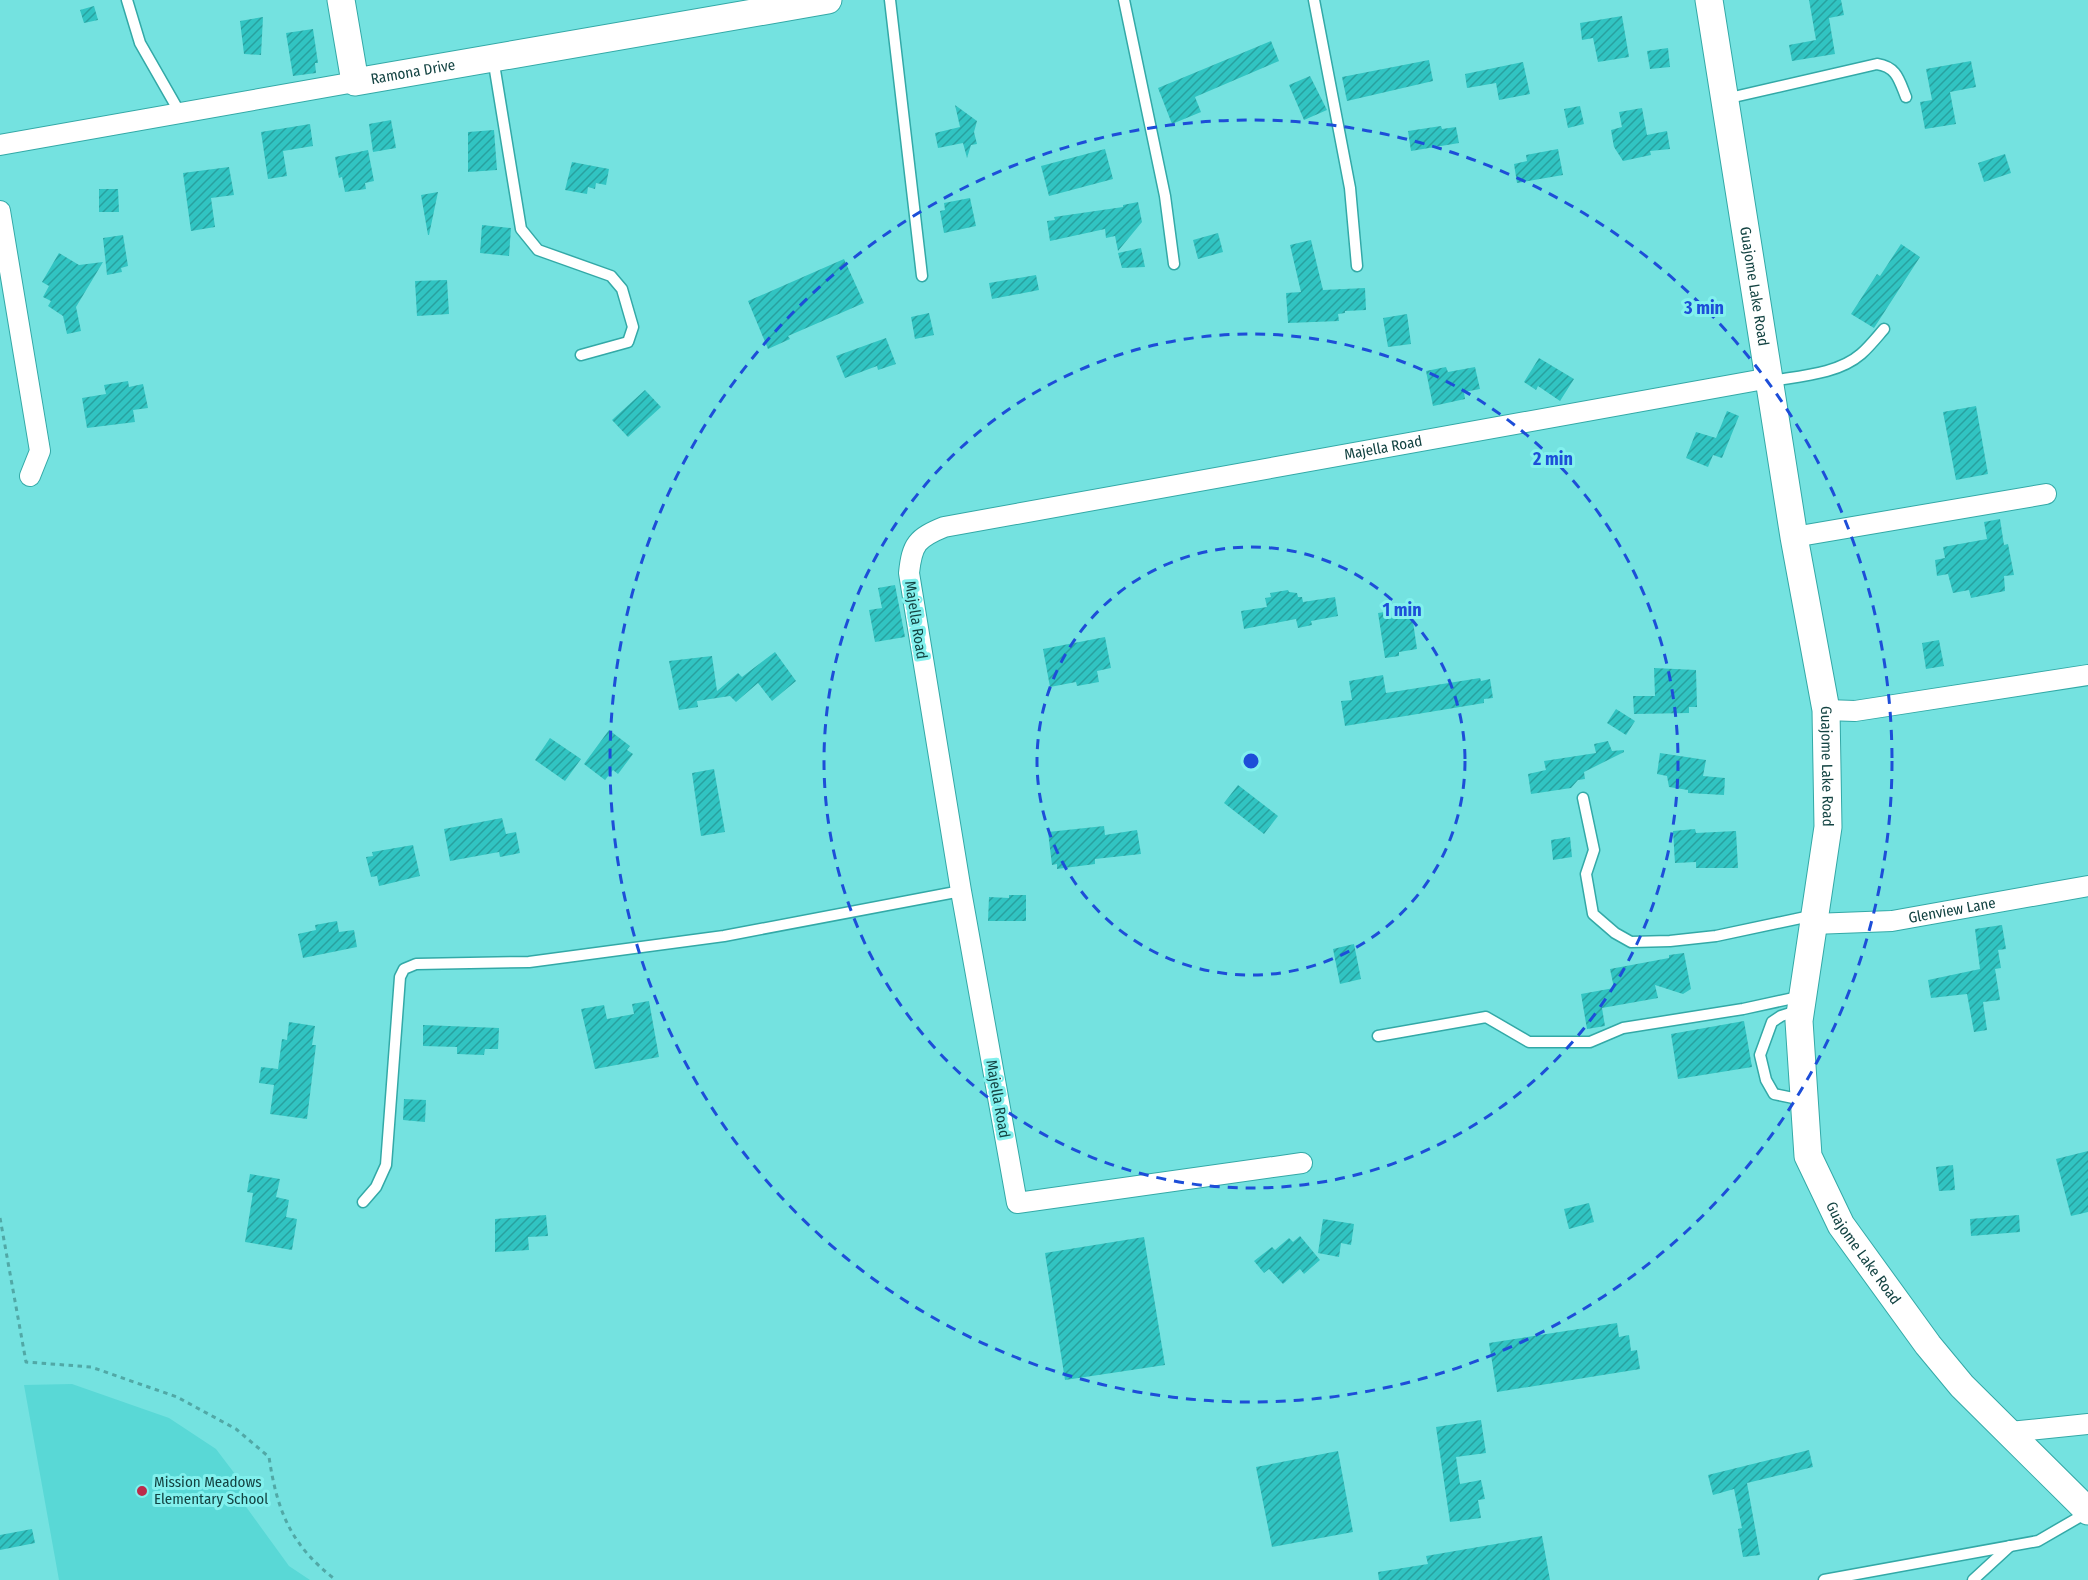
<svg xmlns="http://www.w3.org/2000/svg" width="2088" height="1580" viewBox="0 0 2088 1580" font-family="'Fira Sans Condensed',sans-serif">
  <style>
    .built { fill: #59d8d6 }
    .building { fill: url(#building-hatch) }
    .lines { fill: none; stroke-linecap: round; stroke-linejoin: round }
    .lane-casing { stroke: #33a9a7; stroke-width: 13 }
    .street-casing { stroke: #33a9a7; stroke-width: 22 }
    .secondary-casing { stroke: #33a9a7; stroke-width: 29 }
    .path { stroke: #51a8a6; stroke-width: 3; stroke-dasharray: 4.5 4.5; stroke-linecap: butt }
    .lane { stroke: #fff; stroke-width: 10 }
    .street { stroke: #fff; stroke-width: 20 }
    .secondary { stroke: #fff; stroke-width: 27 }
    .ring { fill: none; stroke: #1d4ed8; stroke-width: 3; stroke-dasharray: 10 8 }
    .poi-dot { fill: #bc2b4b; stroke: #82f0ed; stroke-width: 2 }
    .labels { text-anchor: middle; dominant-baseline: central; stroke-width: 6; stroke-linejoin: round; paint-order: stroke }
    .street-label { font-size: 15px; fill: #134342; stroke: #82f0ed }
    .poi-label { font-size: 15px; fill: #134342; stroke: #82f0ed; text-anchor: start }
    .centre { fill: #1d4ed8; stroke: #82f0ed; stroke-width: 3 }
    .ring-label { font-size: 18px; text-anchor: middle; font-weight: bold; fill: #1d4ed8; stroke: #82f0ed; stroke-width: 6; stroke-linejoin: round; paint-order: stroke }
  </style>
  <defs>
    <pattern id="building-hatch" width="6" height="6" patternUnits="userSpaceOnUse" patternTransform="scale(1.5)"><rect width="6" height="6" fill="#31c4c2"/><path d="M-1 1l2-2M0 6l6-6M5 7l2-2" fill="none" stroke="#28a19f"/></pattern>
  </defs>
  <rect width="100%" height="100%" fill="#74e2e0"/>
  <!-- built -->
  <path class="built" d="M72,1384L169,1418L216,1449L238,1478L244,1504L289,1566L310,1580H59L24,1385Z"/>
  <!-- building -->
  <g class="building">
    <path d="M1809,0H1841L1844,15L1829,18L1835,54L1792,61L1789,45L1816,40Z"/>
    <path d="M94,6L98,20L84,23L80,10Z"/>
    <path d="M1622,16L1629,57L1598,62L1593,38L1582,40L1580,23Z"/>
    <path d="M263,17L261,55L244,54L240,21Z"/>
    <path d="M313,29L318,63H315L316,73L293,76L286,33Z"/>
    <path d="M1271,41L1279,61L1195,97L1201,112L1172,124L1158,88Z"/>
    <path d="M1668,48L1670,67L1650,69L1647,51Z"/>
    <path d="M1429,60L1433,81L1347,101L1342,77Z"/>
    <path d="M1971,61L1976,87L1950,92L1956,124L1925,129L1920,102L1932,100L1926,69Z"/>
    <path d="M1523,62L1530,94L1499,100L1496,83L1467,88L1465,74Z"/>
    <path d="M1310,76L1327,110L1304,120L1289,85Z"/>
    <path d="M955,105L977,121L974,132L977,144L971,145L967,158L963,143L938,148L935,133L960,127Z"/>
    <path d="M1580,106L1584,124L1568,128L1564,109Z"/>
    <path d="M1642,108L1647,135L1667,131L1670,149L1650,151L1651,155L1623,161L1614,147L1611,130L1622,127L1619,112Z"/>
    <path d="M391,120L396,148L373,152L369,124Z"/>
    <path d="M310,124L313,146L283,151L287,176L268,179L261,132Z"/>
    <path d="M1441,126L1442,129L1456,127L1459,143L1411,151L1408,131Z"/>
    <path d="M494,130L497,170L468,172V132Z"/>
    <path d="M1105,149L1113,179L1049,196L1041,166Z"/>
    <path d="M1558,149L1563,175L1517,183L1514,164L1527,161L1526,155Z"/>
    <path d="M368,150L374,181L365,183L366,189L345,192L342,177L339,178L335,157Z"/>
    <path d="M2005,154L2011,173L1984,182L1978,163Z"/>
    <path d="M572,162L609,169L606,185L596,183L595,189L588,187L587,194L565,190Z"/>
    <path d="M229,167L234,195L211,198L215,227L191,231L183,173Z"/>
    <path d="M99,189H118L119,212H99Z"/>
    <path d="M438,192L429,235H428L421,195Z"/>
    <path d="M970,198L976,226L944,233L940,211L945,210L944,203Z"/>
    <path d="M1138,202L1142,222L1118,251L1115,236L1106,238L1105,229L1050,241L1047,221L1055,220L1054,217L1123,207V205Z"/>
    <path d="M482,225L511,228L509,256L480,253Z"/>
    <path d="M1218,233L1223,252L1198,259L1193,240Z"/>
    <path d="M123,235L128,266L121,268L122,272L107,275L103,238Z"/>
    <path d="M1311,240L1323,290L1365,288L1366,310L1345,311V313L1338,314L1339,321L1288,323L1286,293L1301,292L1290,245Z"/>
    <path d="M1901,244L1920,257L1874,328L1851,314L1877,274L1880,276Z"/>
    <path d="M1141,248L1145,267L1122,268L1118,253Z"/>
    <path d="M59,253L79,265L103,262L76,307L81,331L67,334L63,316L48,306L51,301L43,297L49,286L42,282Z"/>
    <path d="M844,259L864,303L788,336L790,339L768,349L748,301Z"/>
    <path d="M1036,275L1039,290L992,299L989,283Z"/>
    <path d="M447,280L449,314L417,316L415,281Z"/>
    <path d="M929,313L934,335L915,339L911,317Z"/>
    <path d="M1407,314L1411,344L1388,347L1383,318Z"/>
    <path d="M886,338L896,364L878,370L877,366L845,378L836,356Z"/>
    <path d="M1539,358L1574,379L1560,401L1538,386L1536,390L1524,382Z"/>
    <path d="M1446,367L1448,372L1475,367L1480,389L1464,392L1465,399L1433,406L1426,371Z"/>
    <path d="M128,381L129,387L143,384L148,408L133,410L135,422L87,428L82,398L106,394L104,385Z"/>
    <path d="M645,390L661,407L628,437L612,420Z"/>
    <path d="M1976,406L1988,474L1956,480L1943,412Z"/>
    <path d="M1727,411L1739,416L1722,458L1713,455L1708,467L1686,458L1696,432L1716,438Z"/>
    <path d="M2000,519L2004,545L2008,544L2014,575L2004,576L2005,591L1971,598L1969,590L1953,593L1948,574L1937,576L1935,560L1945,558L1943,547L1987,539L1984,522Z"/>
    <path d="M895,585L905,637L875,642L869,610L882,608L878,588Z"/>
    <path d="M1288,590L1289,592L1297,593L1298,597H1302L1303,602L1335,597L1338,616L1311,621L1312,625L1298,628L1296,619L1244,629L1241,611L1267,607L1265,598L1271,597L1270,593Z"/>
    <path d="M1411,608L1417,649L1399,652V656L1385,658L1378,613Z"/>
    <path d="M1105,637L1111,668L1097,671L1099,682L1077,686L1076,682L1050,687L1043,649Z"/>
    <path d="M1939,640L1944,666L1926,669L1922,643Z"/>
    <path d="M775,652L796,681L772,701L758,683L736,702L730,696L697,701L698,707L679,710L669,661L712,656L717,691L738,673L742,677Z"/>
    <path d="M1654,668L1696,670L1697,707H1689V713L1634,714L1633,696H1655Z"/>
    <path d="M1383,675L1386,693L1480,678L1481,681L1490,679L1493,698L1484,699V703L1345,726L1341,701L1352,700L1349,681Z"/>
    <path d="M1616,709L1635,721L1626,735L1607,723Z"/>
    <path d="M609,730L630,746L627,750L633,754L618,774L613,770L605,780L584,764Z"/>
    <path d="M550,738L581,759L565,781L535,760Z"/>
    <path d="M1608,741L1612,751L1624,750V752L1584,772L1585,779L1578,780L1571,788L1531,794L1528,774L1546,770L1544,761L1596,753L1594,744Z"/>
    <path d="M1660,753L1706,760L1703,776L1725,778L1724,795L1688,793V790L1669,787L1667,776L1657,774Z"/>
    <path d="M714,769L725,832L701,836L692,773Z"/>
    <path d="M1238,785L1278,816L1264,834L1224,803Z"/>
    <path d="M502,818L506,834L516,832L520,853L500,857L499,852L450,861L444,829Z"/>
    <path d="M1104,826L1105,835L1137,830L1141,854L1095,859V864L1057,869V864L1052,865L1048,832Z"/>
    <path d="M1695,829L1696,833L1736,831L1738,868H1696V862L1675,863L1673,831Z"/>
    <path d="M1570,837L1572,857L1553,860L1551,840Z"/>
    <path d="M413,845L420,876L379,886L377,876L371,877L366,857L373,856L372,852Z"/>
    <path d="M1009,895H1026V921H988L989,897L1009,898Z"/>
    <path d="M337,921L339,932L354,930L357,947L303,958L298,934L316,930L315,925Z"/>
    <path d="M2002,925L2006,949L1998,950L2001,968L1995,969L2000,1000L1983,1002L1987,1030L1974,1032L1967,994L1931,998L1928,980L1980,969L1975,929Z"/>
    <path d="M1354,944L1361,979L1340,984L1333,949Z"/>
    <path d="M1684,953L1691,989L1683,994L1655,985L1658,998L1602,1008L1605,1026L1587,1029L1581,994L1614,988L1610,969L1669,958V955Z"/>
    <path d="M649,1001L659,1057L595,1069L581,1009L604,1005L607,1019L634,1014L632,1004Z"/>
    <path d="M1744,1021L1752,1067L1678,1079L1671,1034Z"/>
    <path d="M289,1022L315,1026L312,1045H316L307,1119L270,1114L274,1085L259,1083L261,1067L278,1069L282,1039L287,1040Z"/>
    <path d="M423,1025L499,1028L498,1049H485L484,1055L457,1054V1047L423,1046Z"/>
    <path d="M404,1099L426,1100L425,1122L403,1120Z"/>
    <path d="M2088,1151V1212L2071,1216L2056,1159Z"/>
    <path d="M1953,1165L1955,1190L1939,1191L1936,1167Z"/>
    <path d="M250,1174L280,1179L276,1197L289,1200L286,1217L297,1219L292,1250L245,1242L253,1193L247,1192Z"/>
    <path d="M1589,1203L1594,1222L1569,1229L1564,1209Z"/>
    <path d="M546,1215L548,1236L528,1237L529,1250L495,1252V1219Z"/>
    <path d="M2019,1215L2020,1232L1971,1236L1970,1219Z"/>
    <path d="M1323,1219L1354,1224L1351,1245L1341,1243L1339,1257L1318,1253Z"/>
    <path d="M1300,1236L1320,1260L1304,1274L1300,1269L1283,1284L1269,1269L1264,1273L1254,1261L1272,1247L1275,1250L1289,1238L1293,1242Z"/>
    <path d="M1144,1237L1165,1365L1065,1380L1045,1253Z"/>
    <path d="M1617,1323L1619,1337L1629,1335L1631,1351L1637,1350L1640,1369L1497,1392L1489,1343Z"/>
    <path d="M1481,1420L1486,1453L1456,1457L1460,1484L1481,1480L1485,1499L1478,1500L1481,1518L1450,1522L1436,1427Z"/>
    <path d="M1809,1450L1813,1467L1747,1483L1760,1555L1743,1557L1738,1529L1742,1528L1734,1489L1713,1495L1708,1475Z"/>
    <path d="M1338,1451L1353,1532L1272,1547L1256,1467Z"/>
    <path d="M32,1529L35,1543L0,1550V1535Z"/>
    <path d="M1542,1536L1550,1580H1379L1378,1572L1428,1564L1426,1556Z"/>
  </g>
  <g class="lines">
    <!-- lane casing -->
    <g class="lane-casing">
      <g id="lane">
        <path d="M127,0L140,43L180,113"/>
        <path d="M890,0L922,276"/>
        <path d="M1124,0L1165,196L1174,264"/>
        <path d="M1314,0L1350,188L1357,266"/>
        <path d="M493,58L521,229L538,250L611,276L622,289L633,327L628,342L581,355"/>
        <path d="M1725,99L1877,64C1897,67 1899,80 1906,97"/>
        <path d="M1771,381C1800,376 1838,374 1861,354C1870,346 1877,337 1884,329"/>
        <path d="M1583,798L1594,850L1586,874L1593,914L1615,933L1631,942L1670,941L1716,936L1815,915"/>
        <path d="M1800,1010L1781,1016L1772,1022L1760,1055L1766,1080L1774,1094L1803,1100"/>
        <path d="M1378,1036L1486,1017L1529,1042H1590L1623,1028L1743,1009L1803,996"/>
        <path d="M363,1202L376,1187L386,1165L400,977L404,969L416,964L529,962L724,936L961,891"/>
        <path d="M1824,1580L2038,1541L2088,1512"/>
        <path d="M1973,1580L2010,1546"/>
      </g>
    </g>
    <!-- street casing -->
    <g class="street-casing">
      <g id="street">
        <path d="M0,145L355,82"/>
        <path d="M0,211L40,451L30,476"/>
        <path d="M1794,537L2046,494"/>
        <path d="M1826,710L1855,711L2088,675"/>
        <path id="s1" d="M1813,924L1892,921L2088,886"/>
        <path id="s2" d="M1302,1163L1017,1203L961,891L909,573C912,544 917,538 944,527L1770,378"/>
        <path d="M2010,1432L2088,1424"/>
      </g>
    </g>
    <!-- secondary casing -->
    <g class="secondary-casing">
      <g id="secondary">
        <path id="s3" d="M341,0L355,82L828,0"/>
        <path id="s4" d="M1709,0L1794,537L1826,710L1828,827L1799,1021L1808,1156L1841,1225L1928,1345L1962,1386L2088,1511"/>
      </g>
    </g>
    <!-- path -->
    <path class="path" d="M0,1218L26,1362L91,1367L177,1397L236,1429L269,1457C277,1511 291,1546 336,1580"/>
    <!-- lane -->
    <use href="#lane" class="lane"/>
    <!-- street -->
    <use href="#street" class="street"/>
    <!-- secondary -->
    <use href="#secondary" class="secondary"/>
  </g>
  <!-- distance rings -->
  <g class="ring">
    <circle cx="1251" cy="761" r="214"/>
    <circle cx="1251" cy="761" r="427"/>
    <circle cx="1251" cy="761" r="641"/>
  </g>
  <!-- markers -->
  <circle class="poi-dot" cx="142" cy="1491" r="6"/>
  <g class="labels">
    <!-- street labels -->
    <g class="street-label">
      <text stroke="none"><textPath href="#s3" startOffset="142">Ramona Drive</textPath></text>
      <text stroke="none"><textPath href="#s4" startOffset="290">Guajome Lake Road</textPath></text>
      <text stroke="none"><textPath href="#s2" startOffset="1436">Majella Road</textPath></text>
      <text transform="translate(916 620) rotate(81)">Majella Road</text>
      <text stroke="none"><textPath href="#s4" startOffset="776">Guajome Lake Road</textPath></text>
      <text stroke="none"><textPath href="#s1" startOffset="140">Glenview Lane</textPath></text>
      <text transform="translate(998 1099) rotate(80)">Majella Road</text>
      <text stroke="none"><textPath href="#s4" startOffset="1280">Guajome Lake Road</textPath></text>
    </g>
    <!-- poi labels -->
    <g class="poi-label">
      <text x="154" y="1482">Mission Meadows<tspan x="154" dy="17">Elementary School</tspan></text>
    </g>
  </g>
  <circle cx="1251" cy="761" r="9" class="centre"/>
  <g class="ring-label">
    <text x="1704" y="314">3 min</text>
    <text x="1553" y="465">2 min</text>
    <text x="1402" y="616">1 min</text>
  </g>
</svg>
